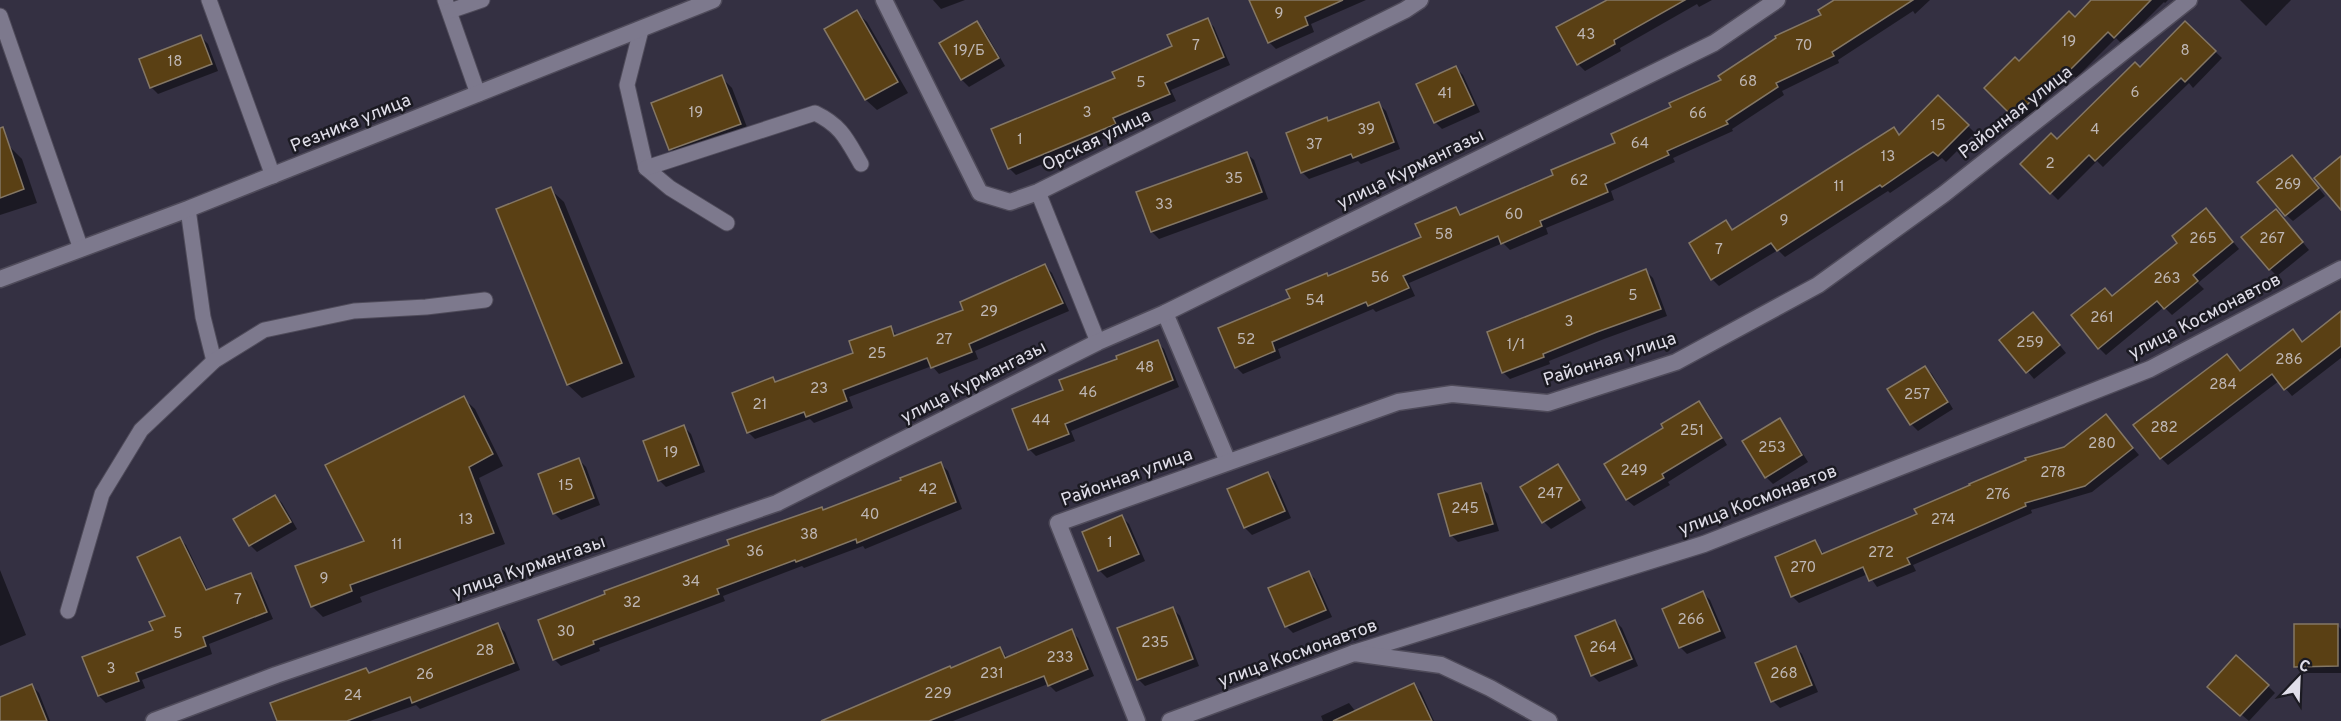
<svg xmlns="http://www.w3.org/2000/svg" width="2341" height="721" viewBox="0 0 2341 721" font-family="Overpass,sans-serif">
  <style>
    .shadow { fill: #0007 }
    .building { fill: #5a4014; stroke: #847765; stroke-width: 1.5 }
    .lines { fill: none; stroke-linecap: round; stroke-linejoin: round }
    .service-casing { stroke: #4f4b5a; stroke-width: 17 }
    .minor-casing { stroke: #4f4b5a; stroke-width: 19 }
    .tertiary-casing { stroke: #4f4b5a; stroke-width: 19 }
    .service { stroke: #7d798d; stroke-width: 15 }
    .minor { stroke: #7d798d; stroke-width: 16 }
    .tertiary { stroke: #7d798d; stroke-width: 16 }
    .labels { text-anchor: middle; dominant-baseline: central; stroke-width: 5; stroke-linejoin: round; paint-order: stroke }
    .number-label { font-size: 15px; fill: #beb6b4 }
    .street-label { font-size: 18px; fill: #e0dee9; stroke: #1b1a22 }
  </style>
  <rect width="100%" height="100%" fill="#343042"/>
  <!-- shadow -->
  <g class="shadow">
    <path d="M933,0H965L941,9Z"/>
    <path d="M1262,0H1366L1311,24L1314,32L1276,49L1269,42Z"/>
    <path d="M1610,0H1712L1699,7L1697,4L1620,48L1621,51L1585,71L1578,64Z"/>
    <path d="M1837,0H1930L1915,14L1913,11L1838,60L1839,63L1782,91L1784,95L1732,129L1733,131L1673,158L1675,162L1611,191L1614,200L1546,228L1548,234L1510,250L1503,243L1409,283L1415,296L1376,312L1373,309L1278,349L1281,358L1243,374L1236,367L1292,299L1327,274L1330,277L1423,238L1456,209L1462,215L1555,176L1617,144L1673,108L1723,81L1823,15Z"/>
    <path d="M2094,0H2168L2165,3L2164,2L2122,44L2116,38L2076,78L2072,74L2022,124L1986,88L2075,19Z"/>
    <path d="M2240,0H2291L2266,26Z"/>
    <path d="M856,12L867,22L908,93L877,110L866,100L826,29Z"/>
    <path d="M1207,20L1214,27L1230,65L1171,90L1176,101L1119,125L1122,131L1016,175L1009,168L1117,79L1174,47Z"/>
    <path d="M977,23L984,30L1005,66L969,87L962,80L941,44Z"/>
    <path d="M2185,23L2222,58L2193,88L2189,83L2103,167L2097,161L2058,200L2022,164L2057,141L2140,69Z"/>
    <path d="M201,37L208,44L218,71L158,94L151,87Z"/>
    <path d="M1456,68L1463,75L1480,112L1442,129L1435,122Z"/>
    <path d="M721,77L732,88L750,135L681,160L671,149Z"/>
    <path d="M1939,97L1975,133L1946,162L1942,158L1890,193L1888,191L1785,257L1778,250L1719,286L1712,279L1726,222L1734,231L1894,129L1901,136Z"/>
    <path d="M1379,104L1386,111L1400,149L1361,164L1358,161L1309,179L1302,172L1327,119L1330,122Z"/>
    <path d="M9,146L22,159L37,203L0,215V149Z"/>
    <path d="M1246,153L1254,160L1268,199L1159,239L1152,232Z"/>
    <path d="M2299,163L2325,196L2293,221L2286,215Z"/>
    <path d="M550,189L564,202L635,377L582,398L568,385L497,210Z"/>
    <path d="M2213,217L2239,249L2198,283L2204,289L2172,315L2164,307L2106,355L2099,348L2113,297Z"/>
    <path d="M2283,218L2309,250L2277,276L2270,269Z"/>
    <path d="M1045,266L1052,273L1069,311L975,351L978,359L939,374L932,366L849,397L853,408L814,423L810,419L755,439L748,432L773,379L777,383L855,354L890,328L898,336L965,310Z"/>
    <path d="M1646,271L1653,278L1667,316L1604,339L1549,361L1550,364L1510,379L1503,372Z"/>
    <path d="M2341,313V358L2292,396L2279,381L2168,465L2161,458L2234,363L2241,372L2292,331L2303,343Z"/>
    <path d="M2040,321L2066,353L2034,379L2001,340Z"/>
    <path d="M1157,342L1164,349L1179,387L1071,431L1075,441L1036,456L1029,449L1119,359Z"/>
    <path d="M1925,367L1932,374L1953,409L1918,431L1911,424Z"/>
    <path d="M463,398L475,409L503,466L479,478L505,544L360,597L362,602L323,617L312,606L366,542Z"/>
    <path d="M1699,403L1706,410L1727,445L1668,482L1670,485L1634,506L1627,500L1606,465L1665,428Z"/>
    <path d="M2106,416L2139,455L2092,492L2031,510L2032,513L1913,565L1916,571L1877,587L1868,574L1799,603L1792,596L1815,542L1825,555L1919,515L2065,449Z"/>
    <path d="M1779,420L1786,427L1808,462L1773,484L1766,477Z"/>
    <path d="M684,427L691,434L705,472L666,487L659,480Z"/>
    <path d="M579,460L586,467L600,505L561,520L554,513Z"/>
    <path d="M941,464L948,471L962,509L865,549L863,546L804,568L802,566L723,596L725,601L599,648L600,651L561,666L554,659L731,546L821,508L824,511L903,481Z"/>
    <path d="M1557,466L1564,473L1586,508L1551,529L1544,522L1522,487Z"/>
    <path d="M1268,474L1275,481L1291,518L1252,535L1245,528L1229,490Z"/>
    <path d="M1481,486L1488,494L1499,531L1458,542L1451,535Z"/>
    <path d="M275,496L282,503L297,529L257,552L250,545Z"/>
    <path d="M1122,517L1129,524L1145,561L1107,578L1100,571L1084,533Z"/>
    <path d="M179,538L186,545L208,591L250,574L257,581L273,619L209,644L212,654L142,680L145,688L106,703L99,696L84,658L155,631L168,617Z"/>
    <path d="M0,570L26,635L0,646Z"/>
    <path d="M1308,572L1315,579L1332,617L1293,633L1286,626Z"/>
    <path d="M1703,593L1710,600L1726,638L1687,654L1680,647Z"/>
    <path d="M1173,609L1180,616L1199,666L1145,686L1138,679Z"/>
    <path d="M1615,621L1622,628L1638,666L1599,682L1592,675Z"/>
    <path d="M498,625L505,632L520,670L420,709L416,705L370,721H278L366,670L371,674Z"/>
    <path d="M2337,625L2341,629V673H2302L2295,666Z"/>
    <path d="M1071,631L1078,638L1094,676L1056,692L1048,684L953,721H824L1000,649L1008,658Z"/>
    <path d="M1795,647L1802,654L1818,692L1780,708L1773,701Z"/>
    <path d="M1414,685L1421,692L1434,721H1323L1321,716L1349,703L1356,712Z"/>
    <path d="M32,686L39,693L50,721H1L0,698Z"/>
    <path d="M2268,686L2275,693L2249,721L2216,693Z"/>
  </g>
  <!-- building -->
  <g class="building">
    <path d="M1249,0H1343L1305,17L1308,25L1268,43Z"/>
    <path d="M1607,0H1685L1614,40L1615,44L1577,65L1556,27Z"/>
    <path d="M1834,0H1913L1832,52L1834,56L1776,83L1778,87L1726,121L1728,124L1667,151L1669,155L1605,184L1608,192L1540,221L1542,226L1501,244L1498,236L1403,276L1409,288L1368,306L1366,302L1272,342L1275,351L1235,368L1218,328L1290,298L1286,290L1327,273L1328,276L1421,237L1415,224L1456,207L1460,215L1553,175L1551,170L1615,143L1611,134L1671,107L1669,103L1721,80L1718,76L1776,38L1775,36L1821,15L1818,10Z"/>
    <path d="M2091,0H2151L2114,38L2108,32L2068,72L2064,68L2014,118L1984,88L2015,57L2019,61L2069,11L2075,17Z"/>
    <path d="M857,10L898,82L865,100L824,29Z"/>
    <path d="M1208,18L1224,57L1165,83L1170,94L1113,118L1116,124L1008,169L991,129L1115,78L1112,72L1172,46L1167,35Z"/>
    <path d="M977,21L999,58L961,80L939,43Z"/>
    <path d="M2185,21L2216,51L2185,82L2181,78L2095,161L2089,155L2050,194L2020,164L2051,133L2057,139L2135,62L2140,67Z"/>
    <path d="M201,35L212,64L150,88L139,59Z"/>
    <path d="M1456,66L1474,105L1434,123L1416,84Z"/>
    <path d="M722,75L741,124L669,150L651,103Z"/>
    <path d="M1938,95L1969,125L1938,156L1933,152L1882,187L1880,185L1777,251L1771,243L1711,280L1689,243L1726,220L1732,230L1894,127L1899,135Z"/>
    <path d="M1379,102L1394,142L1353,158L1351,154L1301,173L1286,133L1327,117L1328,121Z"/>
    <path d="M3,127L24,189L0,198V128Z"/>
    <path d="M1247,152L1262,192L1151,232L1136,192Z"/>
    <path d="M2292,155L2319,188L2285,216L2257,182Z"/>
    <path d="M2341,156V210L2314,178Z"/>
    <path d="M551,187L622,363L567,385L496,209Z"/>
    <path d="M2206,208L2233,242L2193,275L2198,281L2164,309L2157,301L2098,349L2071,315L2105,288L2112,296L2177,243L2172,236Z"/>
    <path d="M2276,209L2303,242L2269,270L2241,237Z"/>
    <path d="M1045,264L1063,303L969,344L972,352L931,368L927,358L843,390L847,401L806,417L804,412L747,433L732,393L773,377L775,382L853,353L849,341L891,326L894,336L963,310L960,302Z"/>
    <path d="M1646,269L1661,309L1597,332L1543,354L1544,357L1502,373L1487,332Z"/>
    <path d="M2341,311V346L2284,390L2272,374L2160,459L2133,425L2227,354L2240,371L2293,329L2302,342Z"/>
    <path d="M2033,312L2060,345L2026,373L1999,340Z"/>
    <path d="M1158,340L1173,380L1065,424L1069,434L1028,450L1012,409L1063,390L1059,380L1117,359L1116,356Z"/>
    <path d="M1925,366L1948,402L1910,425L1887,389Z"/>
    <path d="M464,396L493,454L469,467L494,533L350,585L352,591L311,607L295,566L364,541L325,465Z"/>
    <path d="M1699,401L1722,438L1662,474L1664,478L1626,500L1604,464L1663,428L1661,424Z"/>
    <path d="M2106,414L2133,448L2085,486L2025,503L2026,506L1907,558L1910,564L1869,581L1863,567L1791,597L1775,557L1815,540L1822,554L1917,514L1914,509L1970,485L1969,484L2026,460L2025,458L2064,447Z"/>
    <path d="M1780,418L1802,455L1765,478L1742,441Z"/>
    <path d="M684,425L699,465L658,481L643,441Z"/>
    <path d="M579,458L594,498L553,514L538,474Z"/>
    <path d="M941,462L956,502L857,543L856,539L796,562L795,560L717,589L719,594L593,641L594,644L553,660L538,620L605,594L604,591L729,545L727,540L822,507L823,510L901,480L900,478Z"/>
    <path d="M1558,464L1580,500L1542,523L1520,487Z"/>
    <path d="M1268,472L1285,511L1244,528L1227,489Z"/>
    <path d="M1481,483L1493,524L1450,536L1438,494Z"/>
    <path d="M275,495L291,522L249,546L233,519Z"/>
    <path d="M1122,515L1139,554L1098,571L1082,532Z"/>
    <path d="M180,537L206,590L251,573L267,612L203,637L206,646L136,673L139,681L98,696L82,657L153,630L149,622L165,616L137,557Z"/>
    <path d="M1309,571L1326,610L1285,627L1268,588Z"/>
    <path d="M1703,591L1720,631L1679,648L1662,609Z"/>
    <path d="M1173,607L1193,659L1137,680L1117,628Z"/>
    <path d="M1615,620L1632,659L1591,676L1575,636Z"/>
    <path d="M498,623L514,663L412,703L410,697L347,721H277L270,703L366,668L369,673Z"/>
    <path d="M2294,624H2338V666L2294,667Z"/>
    <path d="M1072,629L1088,669L1048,686L1044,676L929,721H821L950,666L951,668L1000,647L1005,658Z"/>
    <path d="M1796,646L1812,685L1771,702L1755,663Z"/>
    <path d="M2236,655L2269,685L2240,716L2207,687Z"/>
    <path d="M1414,683L1432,721H1333Z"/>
    <path d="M32,684L47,721H0V697Z"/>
  </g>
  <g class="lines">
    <!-- service casing -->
    <g class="service-casing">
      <g id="service">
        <path d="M209,0L273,176"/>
        <path d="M445,0L478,94"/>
        <path d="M450,11L482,0"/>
        <path d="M0,16L81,249"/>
        <path d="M641,30L627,85L646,168L670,188L727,223"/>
        <path d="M646,168L815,113C842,126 847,140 861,164"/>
        <path d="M1038,192L1098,342"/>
        <path d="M188,209L203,317L214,361"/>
        <path d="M68,611L102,494L141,430L214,361L264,330L354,311L426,307L485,300"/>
      </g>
    </g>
    <!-- minor casing -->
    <g class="minor-casing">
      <g id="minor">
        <path d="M884,0L980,193L1010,202L1038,192L1405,10L1420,0"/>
        <path d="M0,279L188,209L713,0"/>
        <path d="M1165,313L1228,462"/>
        <path d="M1354,653L1704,544L2150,369L2341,269"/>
        <path d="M154,721L276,675L777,503L1098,342L1165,313L1714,43L1777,0"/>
        <path d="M1137,721L1058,523L1398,402L1452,394L1548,403L1676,362L1818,285L1944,194L2189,0"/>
      </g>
    </g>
    <!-- tertiary casing -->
    <g class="tertiary-casing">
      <path id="tertiary" d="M1170,721L1354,653L1441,665L1490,688L1549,721"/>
    </g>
    <!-- service -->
    <use href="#service" class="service"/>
    <!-- minor -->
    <use href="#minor" class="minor"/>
    <!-- tertiary -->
    <use href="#tertiary" class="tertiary"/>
  </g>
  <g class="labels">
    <!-- number labels -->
    <g class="number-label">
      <text x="1279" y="14">9</text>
      <text x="1586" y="35">43</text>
      <text x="2069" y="42">19</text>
      <text x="1196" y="46">7</text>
      <text x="1804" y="46">70</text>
      <text x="969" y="51">19/Б</text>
      <text x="2185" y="51">8</text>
      <text x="175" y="62">18</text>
      <text x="1748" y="82">68</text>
      <text x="1141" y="83">5</text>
      <text x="2135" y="93">6</text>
      <text x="1445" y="94">41</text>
      <text x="696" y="113">19</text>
      <text x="1087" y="113">3</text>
      <text x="1698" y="114">66</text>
      <text x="1938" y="126">15</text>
      <text x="1366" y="130">39</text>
      <text x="2095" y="130">4</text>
      <text x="1020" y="140">1</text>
      <text x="1640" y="144">64</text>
      <text x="1314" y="145">37</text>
      <text x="1888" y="157">13</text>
      <text x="2050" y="164">2</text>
      <text x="1234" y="179">35</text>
      <text x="1579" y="181">62</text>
      <text x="2288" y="185">269</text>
      <text x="1839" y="187">11</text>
      <text x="1164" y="205">33</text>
      <text x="1514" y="215">60</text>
      <text x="1784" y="221">9</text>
      <text x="1444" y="235">58</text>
      <text x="2203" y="239">265</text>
      <text x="2272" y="239">267</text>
      <text x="1719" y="250">7</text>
      <text x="1380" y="278">56</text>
      <text x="2167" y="279">263</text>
      <text x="1633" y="296">5</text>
      <text x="1315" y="301">54</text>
      <text x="989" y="312">29</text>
      <text x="2102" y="318">261</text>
      <text x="1569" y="322">3</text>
      <text x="944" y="340">27</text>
      <text x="1246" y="340">52</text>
      <text x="2030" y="343">259</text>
      <text x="1516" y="345">1/1</text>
      <text x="877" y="354">25</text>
      <text x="2289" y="360">286</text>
      <text x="1145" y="368">48</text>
      <text x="2223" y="385">284</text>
      <text x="819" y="389">23</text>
      <text x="1088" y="393">46</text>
      <text x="1917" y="395">257</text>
      <text x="760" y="405">21</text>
      <text x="1041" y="421">44</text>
      <text x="2164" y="428">282</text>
      <text x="1692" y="431">251</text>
      <text x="2102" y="444">280</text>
      <text x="1772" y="448">253</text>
      <text x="671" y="453">19</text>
      <text x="1634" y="471">249</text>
      <text x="2053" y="473">278</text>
      <text x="566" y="486">15</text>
      <text x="928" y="490">42</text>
      <text x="1550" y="494">247</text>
      <text x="1998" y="495">276</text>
      <text x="1465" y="509">245</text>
      <text x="870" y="515">40</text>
      <text x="466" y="520">13</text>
      <text x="1943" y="520">274</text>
      <text x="809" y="535">38</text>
      <text x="1110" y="543">1</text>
      <text x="397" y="545">11</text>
      <text x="755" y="552">36</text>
      <text x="1881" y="553">272</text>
      <text x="1803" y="568">270</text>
      <text x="324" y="579">9</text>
      <text x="691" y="582">34</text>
      <text x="238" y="600">7</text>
      <text x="632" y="603">32</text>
      <text x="1691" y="620">266</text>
      <text x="566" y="632">30</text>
      <text x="178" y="634">5</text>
      <text x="1155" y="643">235</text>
      <text x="1603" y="648">264</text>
      <text x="485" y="651">28</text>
      <text x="1060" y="658">233</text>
      <text x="111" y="669">3</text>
      <text x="992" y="674">231</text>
      <text x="1784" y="674">268</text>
      <text x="425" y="675">26</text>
      <text x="938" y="694">229</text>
      <text x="353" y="696">24</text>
    </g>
    <!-- street labels -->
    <g class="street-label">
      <text transform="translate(2016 113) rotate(-38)">Районная улица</text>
      <text transform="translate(351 124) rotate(-22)">Резника улица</text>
      <text transform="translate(1097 141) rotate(-26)">Орская улица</text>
      <text transform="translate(1411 170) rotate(-26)">улица Курмангазы</text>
      <text transform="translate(2205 317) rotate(-27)">улица Космонавтов</text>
      <text transform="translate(1610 360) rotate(-18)">Районная улица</text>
      <text transform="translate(974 383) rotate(-27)">улица Курмангазы</text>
      <text transform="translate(1127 478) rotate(-20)">Районная улица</text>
      <text transform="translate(1758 501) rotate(-21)">улица Космонавтов</text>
      <text transform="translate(529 568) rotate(-19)">улица Курмангазы</text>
      <text transform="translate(1298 654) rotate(-20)">улица Космонавтов</text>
    </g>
  </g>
  <!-- north arrow -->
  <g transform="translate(2299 679) rotate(23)" stroke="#1b1a22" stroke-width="4.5" paint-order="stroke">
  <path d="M0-4.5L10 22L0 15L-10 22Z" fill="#e0dee9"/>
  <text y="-9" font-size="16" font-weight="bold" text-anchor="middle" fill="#e0dee9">С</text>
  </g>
</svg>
